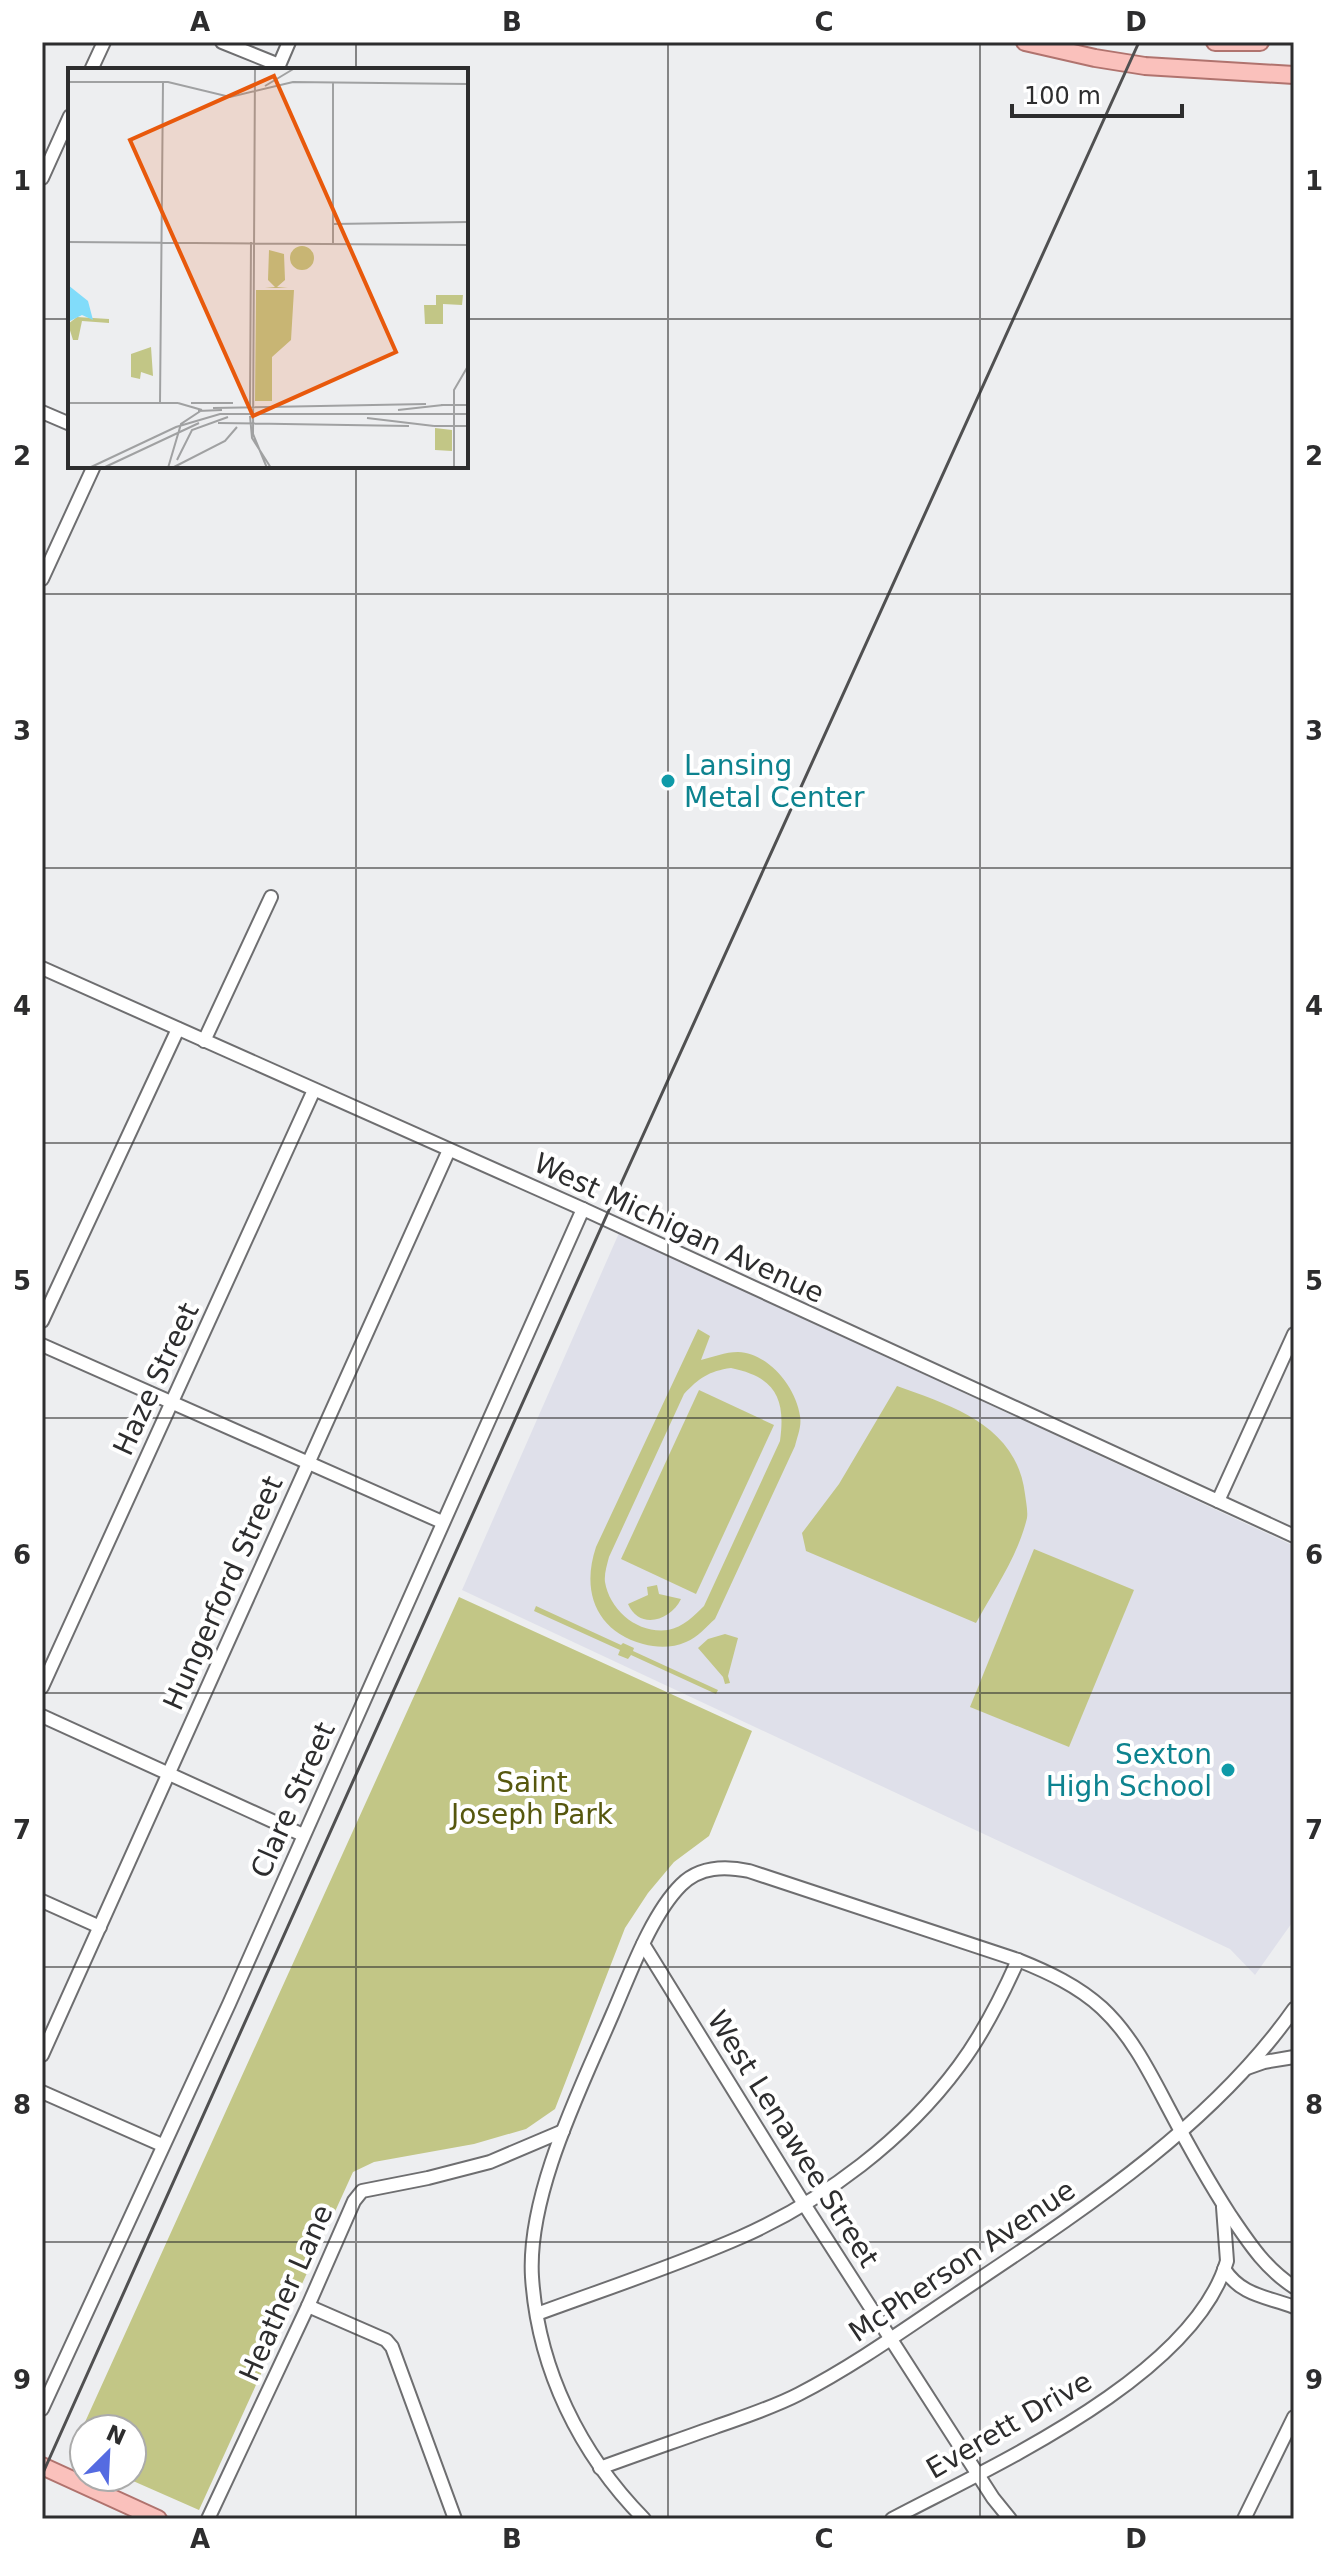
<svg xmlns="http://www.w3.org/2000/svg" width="1336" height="2561" viewBox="0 0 1336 2561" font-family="'DejaVu Sans',sans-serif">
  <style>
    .built { fill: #dfe0ea }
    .green { fill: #c2c686; fill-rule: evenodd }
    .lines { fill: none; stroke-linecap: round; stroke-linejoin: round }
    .minor-casing { stroke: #6e6e70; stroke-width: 16 }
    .major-casing { stroke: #b0736e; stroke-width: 20 }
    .minor { stroke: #fff; stroke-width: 12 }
    .major { stroke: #fac1bc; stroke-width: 16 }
    .rail { stroke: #505051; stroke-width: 3 }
    .grid { fill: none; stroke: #2d2d2e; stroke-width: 2; stroke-opacity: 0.55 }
    .culture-dot { fill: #0f9aa8; stroke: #fff; stroke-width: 3 }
    .labels { text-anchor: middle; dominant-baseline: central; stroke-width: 8; stroke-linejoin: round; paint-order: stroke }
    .culture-label { font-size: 28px; fill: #0d838f; stroke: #fff; text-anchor: start }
    .street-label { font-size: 28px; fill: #2d2d2e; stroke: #fff }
    .park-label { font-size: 28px; fill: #56570e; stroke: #fff }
    .inset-road { fill: none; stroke: #a0a1a2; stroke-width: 2 }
    .view { fill: #e8590c; fill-opacity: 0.15; stroke: #e8590c; stroke-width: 4 }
    .inset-edge { fill: none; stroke: #2d2d2e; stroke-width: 4 }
    .neatline { fill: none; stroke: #2d2d2e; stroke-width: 3 }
    .grid-label { font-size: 26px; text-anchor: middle; font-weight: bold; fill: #2d2d2e }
  </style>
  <rect width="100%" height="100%" fill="#edeef0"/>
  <!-- built -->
  <path class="built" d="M619,1233L1294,1546V1920L1255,1975L1230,1949L462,1590Z"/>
  <!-- green -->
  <g class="green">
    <path d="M698,1329L710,1336L701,1360C713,1357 725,1352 738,1352C768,1353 796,1387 800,1416C802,1426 797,1437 795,1446L715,1619C706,1627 698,1637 686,1642C672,1648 658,1648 643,1644C596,1631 581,1591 596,1547ZM731,1368C775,1377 786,1398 780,1441L704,1606C694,1616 683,1627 668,1630C638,1634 610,1611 605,1582C604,1574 607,1565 609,1557L684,1394C699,1378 709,1371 731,1368Z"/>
    <path d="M897,1386C953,1406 1017,1426 1025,1494C1026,1502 1028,1511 1027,1518C1018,1556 994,1590 976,1623L806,1551L802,1533L839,1484Z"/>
    <path d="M699,1390L774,1425L696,1594L621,1559Z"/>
    <path d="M1034,1549L1134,1590L1069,1747L970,1707Z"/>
    <path d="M657,1585L659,1594L681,1599C671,1620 640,1631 628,1604L648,1595L647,1587Z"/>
    <path d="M459,1597L752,1731L709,1836L674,1862L648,1893L625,1928L555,2109L526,2129L474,2144L374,2162L353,2172L199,2510L124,2477H132V2429H84V2459L71,2453Z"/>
    <path d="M536,1606L621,1645L623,1643L634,1648L633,1651L718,1690L716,1694L631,1655L628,1659L618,1655L620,1650L534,1611Z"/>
    <path d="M725,1634L738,1638L728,1676L730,1683L725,1684L723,1677L698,1648L708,1639Z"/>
  </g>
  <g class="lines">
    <!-- minor casing -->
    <g class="minor-casing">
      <g id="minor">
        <path d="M222,42L279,65"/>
        <path d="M91,70L104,42"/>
        <path d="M277,70L289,42"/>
        <path d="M42,178L70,116"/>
        <path d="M42,412L70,424"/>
        <path d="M42,579L94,466"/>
        <path d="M42,968L583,1209L1294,1536"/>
        <path d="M204,1041L271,897"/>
        <path d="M42,1321L178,1029"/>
        <path d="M42,1345L442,1522"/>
        <path d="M1218,1501L1294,1334"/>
        <path d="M42,1687L314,1090"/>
        <path d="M42,1716L303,1835"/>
        <path d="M42,1901L100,1927"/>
        <path d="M643,1944L804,2204L993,2498L1010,2519"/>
        <path d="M42,2055L449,1150"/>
        <path d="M1247,2068L1264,2062L1294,2057"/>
        <path d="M42,2092L162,2145"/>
        <path d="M1224,2269C1242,2296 1265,2296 1294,2307"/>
        <path d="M308,2306L386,2340L392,2347L455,2519"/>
        <path d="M537,2314C605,2289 675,2266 741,2237C825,2200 905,2139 959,2066C983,2034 1002,1996 1018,1960"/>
        <path d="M42,2409L229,2004L583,1209"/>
        <path d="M600,2468C638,2454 676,2441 715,2427C743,2417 772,2408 799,2394C857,2364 909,2326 963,2290C1081,2211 1211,2127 1294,2009"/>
        <path d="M208,2519L308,2306L354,2201L362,2191L428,2178L490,2162L563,2131"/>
        <path d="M644,2519C580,2454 538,2369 532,2277C527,2194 581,2088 613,2013C630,1974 651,1915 681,1885C700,1866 725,1866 749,1871L1018,1960C1048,1972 1078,1986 1102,2008C1132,2036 1150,2073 1169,2109C1188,2145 1208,2181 1230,2215C1249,2243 1265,2268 1294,2287"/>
        <path d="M892,2519C992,2466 1193,2377 1227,2261L1223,2207"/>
        <path d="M1244,2519L1294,2417"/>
      </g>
    </g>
    <!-- major casing -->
    <g class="major-casing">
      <g id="major">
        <path d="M1025,42L1095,58L1145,66L1294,75"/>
        <path d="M1215,42H1260"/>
        <path d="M42,2466L158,2519"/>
      </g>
    </g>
    <!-- minor -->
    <use href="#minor" class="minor"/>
    <!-- major -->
    <use href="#major" class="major"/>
    <!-- rail -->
    <path class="rail" d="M42,2475L605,1219L1139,42"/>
  </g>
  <!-- grid -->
  <path class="grid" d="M356,42V70M668,42V2519M980,42V2519M42,319H70M466,319H1294M356,466V2519M42,594H1294M42,868H1294M42,1143H1294M42,1418H1294M42,1693H1294M42,1967H1294M42,2242H1294"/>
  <!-- markers -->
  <g class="culture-dot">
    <circle cx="668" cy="781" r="8"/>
    <circle cx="1228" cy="1770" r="8"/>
  </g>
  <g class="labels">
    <!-- culture labels -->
    <g class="culture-label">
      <text x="684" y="765">Lansing<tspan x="684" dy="32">Metal Center</tspan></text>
      <text x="1212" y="1754" text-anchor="end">Sexton<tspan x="1212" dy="32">High School</tspan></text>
    </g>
    <!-- street labels -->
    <g class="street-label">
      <text transform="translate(679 1228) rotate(25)">West Michigan Avenue</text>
      <text transform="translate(156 1379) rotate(-65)">Haze Street</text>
      <text transform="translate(223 1593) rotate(-66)">Hungerford Street</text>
      <text transform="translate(293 1800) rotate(-66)">Clare Street</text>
      <text transform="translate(793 2139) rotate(58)">West Lenawee Street</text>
      <text transform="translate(962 2261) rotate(-34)">McPherson Avenue</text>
      <text transform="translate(286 2293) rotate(-66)">Heather Lane</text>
      <text transform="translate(1009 2425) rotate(-30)">Everett Drive</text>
    </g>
    <!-- park labels -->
    <g class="park-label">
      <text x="532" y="1782">Saint<tspan x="532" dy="32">Joseph Park</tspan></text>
    </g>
  </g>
  <!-- overview -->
  <g transform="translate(68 68)">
    <rect width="400" height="400" fill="#edeef0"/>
    <path d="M222 190a12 12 0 1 1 24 0a12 12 0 1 1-24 0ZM201,182L216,186L217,212L209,219L220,220H197L207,219L200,212ZM188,222H226L223,272L204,289V333H187ZM368,227H395L394,237L375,236V256H357L356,237H368ZM9,249L41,251V255L14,253L10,272H5L0,256ZM83,279L85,308L73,304L72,311L63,309V286ZM367,360L384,362V383L367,382Z" fill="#c2c686"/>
    <path d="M0,217L20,233L25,252L14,247L0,254Z" fill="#81dcfa"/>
    <path class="inset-road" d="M187,0L185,366L199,400M0,14H100L162,29L225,14L400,16M197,18L227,0M265,156L400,154M0,174L400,177M265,175V15M0,335H110M92,335L95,14M110,335L134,342M123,335H165M373,337H400M182,339L183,174M145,340L358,336M330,342L375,337M130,343L154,342M182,348L184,370L203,400M299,350L366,358M150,355L341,358M366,358H400M109,392L124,362L160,349M106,399L157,373L169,359M21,400L108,359L152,346H400M35,400L131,355M100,400L113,356L134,342M386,400V322L400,298"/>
    <path class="view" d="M206,8L328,284L185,348L62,72Z"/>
    <rect width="400" height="400" class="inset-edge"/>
  </g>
  <!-- border -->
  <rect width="1336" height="2561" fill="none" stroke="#ffffff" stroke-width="88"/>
  <!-- north arrow -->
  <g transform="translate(108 2453) rotate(24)"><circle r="38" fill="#ffffff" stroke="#ababab" stroke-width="2"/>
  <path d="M0-6L14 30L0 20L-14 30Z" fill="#556be1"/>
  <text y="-12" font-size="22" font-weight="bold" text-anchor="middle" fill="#2d2d2e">N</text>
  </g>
  <!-- scale -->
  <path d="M1012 104v12h170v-12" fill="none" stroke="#2d2d2e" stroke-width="4"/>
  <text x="1024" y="104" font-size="24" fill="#2d2d2e" stroke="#ffffff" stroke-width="6" paint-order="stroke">100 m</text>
  <rect x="44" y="44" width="1248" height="2473" class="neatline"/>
  <g class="grid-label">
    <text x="200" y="31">A</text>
    <text x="512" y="31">B</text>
    <text x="824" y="31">C</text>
    <text x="1136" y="31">D</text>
    <text x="22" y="190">1</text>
    <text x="1314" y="190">1</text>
    <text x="22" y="465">2</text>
    <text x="1314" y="465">2</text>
    <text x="22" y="740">3</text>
    <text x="1314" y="740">3</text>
    <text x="22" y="1015">4</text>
    <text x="1314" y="1015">4</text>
    <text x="22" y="1290">5</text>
    <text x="1314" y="1290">5</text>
    <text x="22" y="1564">6</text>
    <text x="1314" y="1564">6</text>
    <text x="22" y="1839">7</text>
    <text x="1314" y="1839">7</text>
    <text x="22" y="2114">8</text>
    <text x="1314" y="2114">8</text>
    <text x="22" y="2389">9</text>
    <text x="1314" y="2389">9</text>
    <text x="200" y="2548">A</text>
    <text x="512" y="2548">B</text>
    <text x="824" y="2548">C</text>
    <text x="1136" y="2548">D</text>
  </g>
</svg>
